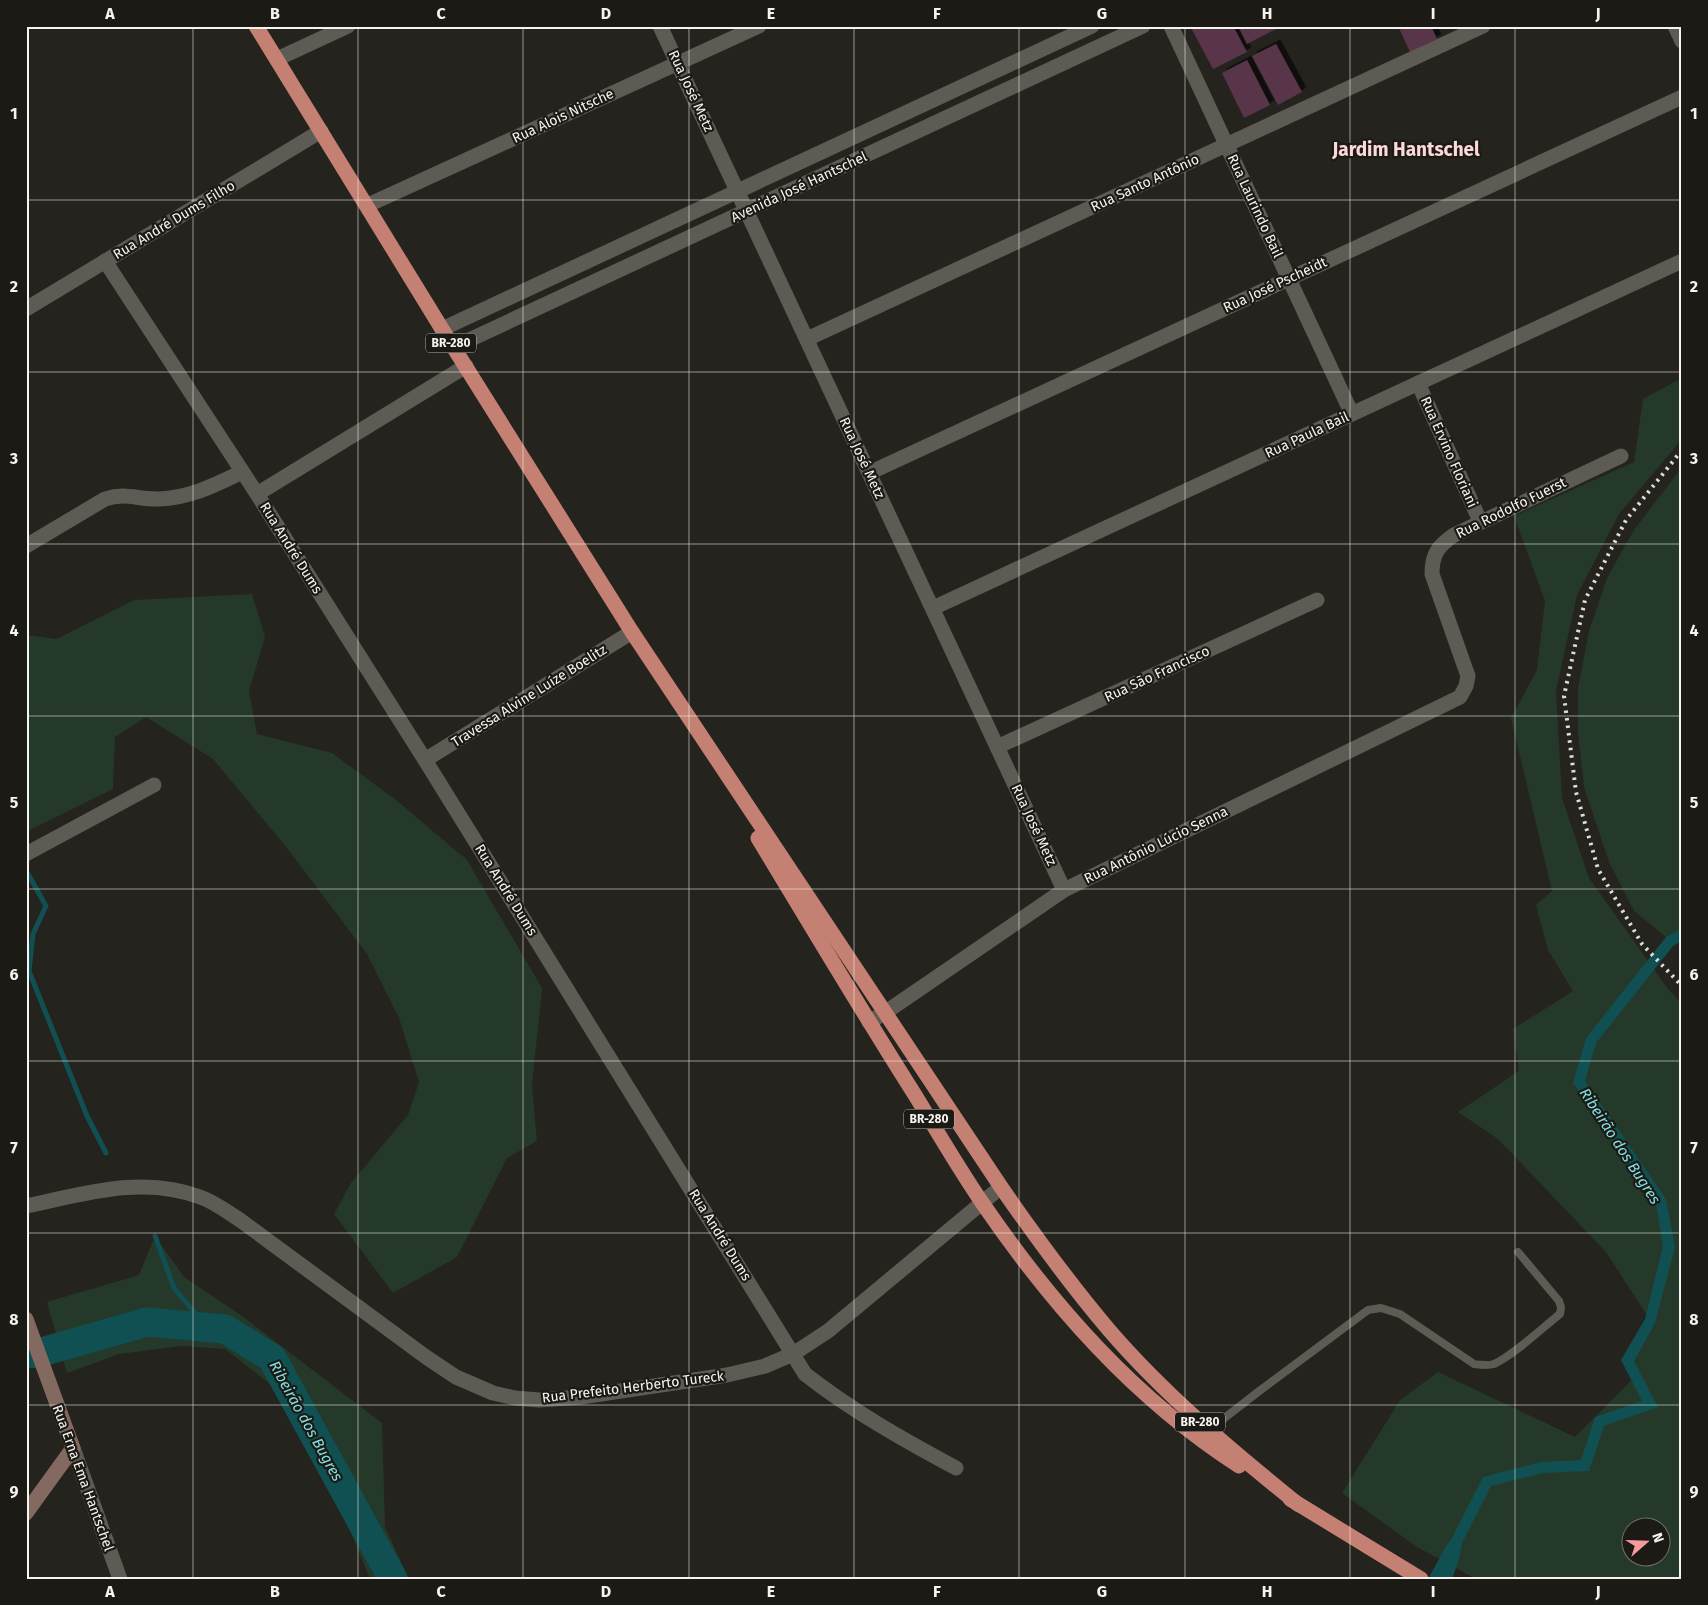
<svg xmlns="http://www.w3.org/2000/svg" width="1708" height="1605" viewBox="0 0 1708 1605" font-family="'Fira Sans',sans-serif">
  <style>
    .green { fill: #243929; fill-rule: evenodd }
    .water { fill: #105052 }
    .lines { fill: none; stroke-linecap: round; stroke-linejoin: round }
    .stream { stroke: #105052; stroke-width: 5 }
    .river { stroke: #105052; stroke-width: 29 }
    .building { fill: #58344a; filter: url(#shadow) }
    .service { stroke: #5d5b54; stroke-width: 8 }
    .minor { stroke: #5d5b54; stroke-width: 15 }
    .tertiary { stroke: #5d5b54; stroke-width: 15 }
    .secondary { stroke: #83695f; stroke-width: 15 }
    .trunk { stroke: #c48072; stroke-width: 15 }
    .rail { stroke: #deddd8; stroke-width: 4; stroke-dasharray: 2.5 5; stroke-linecap: butt }
    .grid { fill: none; stroke: #f5f4f0; stroke-width: 1; stroke-opacity: 0.55 }
    .labels { text-anchor: middle; dominant-baseline: central; stroke-width: 4.5; stroke-linejoin: round; paint-order: stroke }
    .shield { fill: #1b1a14; stroke: #b4b3ae; stroke-width: 1 }
    .shield-label { font-size: 12px; font-weight: bold; fill: #f5f4f0 }
    .street-label { font-size: 14px; fill: #f5f4f0; stroke: #1b1a14 }
    .water-label { font-size: 15px; font-style: italic; fill: #82e1e5; stroke: #1b1a14 }
    .district-label { font-size: 19px; font-weight: bold; fill: #fcd8d8; stroke: #1b1a14 }
    .neatline { fill: none; stroke: #f5f4f0; stroke-width: 2 }
    .grid-label { font-size: 16px; text-anchor: middle; font-weight: bold; fill: #f5f4f0 }
  </style>
  <defs>
    <filter id="shadow"><feDropShadow dx="4.5" dy="-4.5" stdDeviation="0" flood-color="#0009"/></filter>
  </defs>
  <rect width="100%" height="100%" fill="#25231d"/>
  <!-- green -->
  <g class="green">
    <path d="M1682,378V439L1619,514L1577,595L1556,691L1562,798L1589,878L1668,989L1682,1004V1579H1476L1417,1547L1342,1493L1400,1400L1438,1372L1575,1437L1635,1377L1627,1360L1650,1320L1606,1252L1498,1139L1458,1112L1519,1071L1513,1029L1573,991L1548,950L1536,905L1552,891L1511,718L1537,670L1545,601L1514,516L1634,462L1643,399ZM1630,1528H1660V1558H1630Z"/>
    <path d="M1682,467V928L1666,937L1634,911L1609,862L1584,787L1578,732V688L1589,631L1607,578L1634,530Z"/>
    <path d="M252,594L265,637L249,691L257,734L332,753L396,800L467,860L542,988L532,1085L537,1141L507,1158L457,1257L393,1293L334,1214L351,1183L408,1115L419,1082L399,1018L367,954L287,848L213,759L146,717L115,737L113,789L26,832V635L57,639L134,600Z"/>
    <path d="M155,1236L184,1277L242,1316L382,1423L385,1527L409,1579H370L325,1470L278,1390L225,1349L182,1346L119,1354L67,1373L47,1302L139,1275Z"/>
  </g>
  <!-- water -->
  <path class="water" d="M1682,928V941L1673,946L1596,1043L1585,1081L1666,1199L1675,1247L1655,1323L1634,1361L1658,1407L1604,1426L1589,1471L1543,1473L1491,1486L1462,1543L1459,1559L1452,1579H1428L1445,1548L1452,1538L1483,1477L1541,1462L1581,1460L1595,1417L1642,1401L1621,1360L1645,1319L1663,1246L1656,1204L1573,1083L1586,1038L1666,937Z"/>
  <g class="lines">
    <!-- stream -->
    <g class="stream">
      <path d="M28,874L46,906L33,934L29,971L87,1116L106,1153"/>
      <path d="M155,1236L174,1288L207,1327"/>
    </g>
    <!-- river -->
    <path class="river" d="M26,1354L38,1353L147,1322L225,1329L272,1358L393,1579"/>
  </g>
  <!-- building -->
  <g class="building">
    <path d="M1190,26H1233L1247,52L1213,69Z"/>
    <path d="M1238,26H1274L1276,29L1247,44Z"/>
    <path d="M1398,26H1431L1437,39L1410,52Z"/>
    <path d="M1276,44L1302,92L1278,105L1252,56Z"/>
    <path d="M1247,60L1270,105L1244,118L1222,73Z"/>
  </g>
  <g class="lines">
    <!-- service -->
    <path class="service" d="M1209,1430L1258,1392L1368,1310L1381,1308L1400,1314L1474,1364C1481,1365 1487,1366 1494,1364C1514,1355 1542,1328 1560,1314L1561,1307L1559,1301L1518,1252"/>
    <!-- minor -->
    <g class="minor">
      <path d="M660,26L1064,890"/>
      <path d="M1171,26L1352,414"/>
      <path d="M1675,26L1682,41"/>
      <path d="M277,59L348,26"/>
      <path d="M368,205L759,26"/>
      <path d="M105,261L257,494L425,760L805,1374C852,1411 904,1440 956,1468"/>
      <path d="M26,309L321,131"/>
      <path d="M442,329L1092,26"/>
      <path d="M807,339L1483,26"/>
      <path d="M454,347L1143,26"/>
      <path d="M1418,383L1480,521"/>
      <path d="M869,473L1682,97"/>
      <path d="M257,494L466,366"/>
      <path d="M26,546L105,499C126,492 139,500 159,499C190,498 215,485 242,472"/>
      <path d="M933,608L1682,261"/>
      <path d="M997,747L1317,600"/>
      <path d="M425,760L632,632"/>
      <path d="M26,854L154,785"/>
      <path d="M869,1022L886,1012L1064,890L1460,697L1466,686L1468,676L1432,574C1432,554 1438,546 1454,535L1621,456"/>
      <path d="M26,1206C84,1194 143,1175 200,1197C215,1202 227,1212 240,1220L426,1357L456,1377L493,1393L515,1398L539,1400L581,1397L727,1375L765,1366L793,1354L828,1331L1001,1187"/>
    </g>
    <!-- tertiary -->
    <path class="tertiary" d="M73,1448L120,1579"/>
    <!-- secondary -->
    <path class="secondary" d="M26,1319L73,1448L26,1513"/>
    <!-- trunk -->
    <g class="trunk">
      <path d="M256,26L442,329L632,632L1001,1187C1035,1236 1070,1284 1109,1330C1165,1395 1232,1451 1299,1505"/>
      <path d="M758,838C810,924 861,1010 915,1095C937,1131 959,1169 983,1204C1053,1306 1135,1399 1239,1466"/>
      <path d="M1290,1499L1421,1579"/>
    </g>
    <!-- rail -->
    <path class="rail" d="M1682,450L1626,520L1585,600L1564,696L1576,792L1598,869L1642,944L1682,986"/>
  </g>
  <!-- grid -->
  <path class="grid" d="M193,26V1579M358,26V1579M523,26V1579M689,26V1579M854,26V1579M1019,26V1579M1185,26V1579M1350,26V1579M1515,26V1579M26,200H1682M26,372H1682M26,544H1682M26,716H1682M26,889H1682M26,1061H1682M26,1233H1682M26,1405H1682"/>
  <g class="labels">
    <!-- shield labels -->
    <g class="shield">
      <rect x="426" y="333.5" width="50" height="19" rx="4"/>
      <rect x="904" y="1109.5" width="50" height="19" rx="4"/>
      <rect x="1175" y="1412.5" width="50" height="19" rx="4"/>
    </g>
    <g class="shield-label">
      <text x="451" y="343">BR-280</text>
      <text x="929" y="1119">BR-280</text>
      <text x="1200" y="1422">BR-280</text>
    </g>
    <!-- street labels -->
    <g class="street-label">
      <text transform="translate(691 91) rotate(65)">Rua José Metz</text>
      <text transform="translate(563 116) rotate(-25)">Rua Alois Nitsche</text>
      <text transform="translate(1145 183) rotate(-25)">Rua Santo Antônio</text>
      <text transform="translate(799 187) rotate(-25)">Avenida José Hantschel</text>
      <text transform="translate(1255 206) rotate(65)">Rua Laurindo Bail</text>
      <text transform="translate(174 220) rotate(-31)">Rua André Dums Filho</text>
      <text transform="translate(1275 285) rotate(-25)">Rua José Pscheidt</text>
      <text transform="translate(1307 435) rotate(-25)">Rua Paula Bail</text>
      <text transform="translate(1449 452) rotate(66)">Rua Ervino Floriani</text>
      <text transform="translate(862 458) rotate(65)">Rua José Metz</text>
      <text transform="translate(1511 508) rotate(-26)">Rua Rodolfo Fuerst</text>
      <text transform="translate(291 548) rotate(58)">Rua André Dums</text>
      <text transform="translate(1157 674) rotate(-25)">Rua São Francisco</text>
      <text transform="translate(529 696) rotate(-32)">Travessa Alvine Luíze Boelitz</text>
      <text transform="translate(1034 825) rotate(65)">Rua José Metz</text>
      <text transform="translate(1156 845) rotate(-26)">Rua Antônio Lúcio Senna</text>
      <text transform="translate(506 890) rotate(58)">Rua André Dums</text>
      <text transform="translate(720 1235) rotate(58)">Rua André Dums</text>
      <text transform="translate(633 1387) rotate(-7)">Rua Prefeito Herberto Tureck</text>
      <text transform="translate(83 1478) rotate(70)">Rua Erna Ema Hantschel</text>
    </g>
    <!-- water labels -->
    <g class="water-label">
      <text transform="translate(1620 1146) rotate(57)">Ribeirão dos Bugres</text>
      <text transform="translate(306 1421) rotate(61)">Ribeirão dos Bugres</text>
    </g>
    <!-- district labels -->
    <g class="district-label">
      <text x="1406" y="149">Jardim Hantschel</text>
    </g>
  </g>
  <!-- border -->
  <rect width="1708" height="1605" fill="none" stroke="#1b1a14" stroke-width="55"/>
  <!-- north arrow -->
  <g transform="translate(1646 1542) rotate(70)"><circle r="24" fill="#1b1a14" stroke="#72716c"/>
  <path d="M0-4L9 19L0 12L-9 19Z" fill="#f59b9b"/>
  <text y="-8" font-size="14" font-weight="bold" text-anchor="middle" fill="#f5f4f0">N</text>
  </g>
  <rect x="28" y="28" width="1652" height="1550" class="neatline"/>
  <g class="grid-label">
    <text x="110" y="19">A</text>
    <text x="275" y="19">B</text>
    <text x="441" y="19">C</text>
    <text x="606" y="19">D</text>
    <text x="771" y="19">E</text>
    <text x="937" y="19">F</text>
    <text x="1102" y="19">G</text>
    <text x="1267" y="19">H</text>
    <text x="1433" y="19">I</text>
    <text x="1598" y="19">J</text>
    <text x="14" y="119">1</text>
    <text x="1694" y="119">1</text>
    <text x="14" y="292">2</text>
    <text x="1694" y="292">2</text>
    <text x="14" y="464">3</text>
    <text x="1694" y="464">3</text>
    <text x="14" y="636">4</text>
    <text x="1694" y="636">4</text>
    <text x="14" y="808">5</text>
    <text x="1694" y="808">5</text>
    <text x="14" y="980">6</text>
    <text x="1694" y="980">6</text>
    <text x="14" y="1153">7</text>
    <text x="1694" y="1153">7</text>
    <text x="14" y="1325">8</text>
    <text x="1694" y="1325">8</text>
    <text x="14" y="1497">9</text>
    <text x="1694" y="1497">9</text>
    <text x="110" y="1597">A</text>
    <text x="275" y="1597">B</text>
    <text x="441" y="1597">C</text>
    <text x="606" y="1597">D</text>
    <text x="771" y="1597">E</text>
    <text x="937" y="1597">F</text>
    <text x="1102" y="1597">G</text>
    <text x="1267" y="1597">H</text>
    <text x="1433" y="1597">I</text>
    <text x="1598" y="1597">J</text>
  </g>
</svg>
